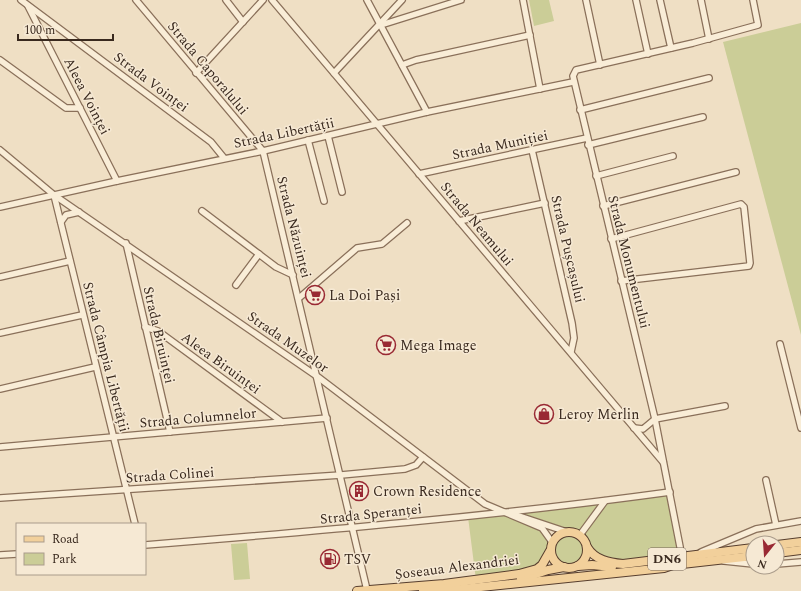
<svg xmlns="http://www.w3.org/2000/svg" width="801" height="591" viewBox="0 0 801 591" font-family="Spectral,serif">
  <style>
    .green { fill: #cbcd97; fill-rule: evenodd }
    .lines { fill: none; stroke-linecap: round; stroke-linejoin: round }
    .street-casing { stroke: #8a705a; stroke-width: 8 }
    .primary-casing { stroke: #573e2e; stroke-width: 10 }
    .street { stroke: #f9edd7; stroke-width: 5.5 }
    .primary { stroke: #f2d09b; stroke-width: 8 }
    .labels { text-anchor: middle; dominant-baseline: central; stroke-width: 3; stroke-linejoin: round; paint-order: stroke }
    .shield { fill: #f6e9d4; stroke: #726355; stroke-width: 1 }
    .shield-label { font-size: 13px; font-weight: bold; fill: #39291e }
    .street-label { font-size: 14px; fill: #39291e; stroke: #f6e9d4 }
    .poi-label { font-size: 14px; fill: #39291e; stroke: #f6e9d4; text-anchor: start }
  </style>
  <rect width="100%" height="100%" fill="#efdfc4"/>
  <!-- green -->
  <g class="green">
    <path d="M529,0H549L554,21L534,26Z"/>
    <path d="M801,23V335L723,42Z"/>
    <path d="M670,492L682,557L623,564L587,552C581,571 561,573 552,556L542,565L476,580L468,517ZM537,525L566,532L556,537L552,541Z"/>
    <path d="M247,543L250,579L234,580L231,544Z"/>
  </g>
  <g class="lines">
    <!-- street casing -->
    <g class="street-casing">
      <g id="street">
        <path d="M21,0L211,142L224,158"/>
        <path d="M136,0L263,151L367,590"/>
        <path d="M226,0L243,22"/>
        <path d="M272,0L663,462"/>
        <path d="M367,0L427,112"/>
        <path d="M523,0L540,89"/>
        <path d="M586,0L600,65"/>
        <path d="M636,0L648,54"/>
        <path d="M660,0L671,48"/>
        <path d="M701,0L709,39"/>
        <path d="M28,6L117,181"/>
        <path d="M381,25L461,0"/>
        <path d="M0,60L66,108H80"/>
        <path d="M402,65L416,60L530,35"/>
        <path d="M196,73L263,0"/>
        <path d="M334,73L402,0"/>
        <path d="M580,110L709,78"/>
        <path d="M328,136L342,192"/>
        <path d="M308,140L324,201"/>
        <path d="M588,145L703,117"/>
        <path d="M0,150L54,195L318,377L485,504L542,528L552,542"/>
        <path d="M532,150L572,323L574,338L571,352"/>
        <path d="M419,174L587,138"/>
        <path d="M596,176L673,156"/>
        <path d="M54,195L135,524"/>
        <path d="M603,206L736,172"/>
        <path d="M0,207L117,181L263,151L427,112L573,82"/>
        <path d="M202,211L276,267L293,275"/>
        <path d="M459,221L545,203"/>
        <path d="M61,222L66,215L79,212"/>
        <path d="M611,239L741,204L744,207L750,263L749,266L621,281"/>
        <path d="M126,243L170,432"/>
        <path d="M0,277L70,261"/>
        <path d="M236,285L259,254"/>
        <path d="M299,298L357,248L382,244L407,223"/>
        <path d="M145,327L158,331L282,422"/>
        <path d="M0,333L82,315"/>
        <path d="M780,344L801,428"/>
        <path d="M0,389L95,367"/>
        <path d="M634,428L643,429L655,419L725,406"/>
        <path d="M0,447L327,418"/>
        <path d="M766,480L776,525"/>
        <path d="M0,498L341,475L405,469L416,465L423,457"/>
        <path d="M516,515L567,532"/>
        <path d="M580,535L605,501"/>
        <path d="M145,545C320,531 495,516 670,492"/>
        <path d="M701,552L756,529L801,521"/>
        <path d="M0,555L17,554"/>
        <path d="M682,557L655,419L573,76L576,70L693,43L758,25L753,0"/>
        <path d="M724,561L753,564"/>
        <path d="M777,564L801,562"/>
      </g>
    </g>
    <!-- primary casing -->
    <g class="primary-casing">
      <g id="primary">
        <circle cx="569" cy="550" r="18"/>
        <path d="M777,545L801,542"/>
        <path d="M587,547C595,560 609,563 623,564L753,548"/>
        <path d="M777,553L801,550"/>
        <path d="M578,566L592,565L612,567"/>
        <path d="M521,579L548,570L564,567"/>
        <path d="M444,589L452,590L664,568L673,565L753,556"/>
        <path d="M357,591L444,584L519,574L537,569L542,565L550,551"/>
        <path d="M423,591L448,588"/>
      </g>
    </g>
    <!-- street -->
    <use href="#street" class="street"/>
    <!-- primary -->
    <use href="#primary" class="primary"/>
  </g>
  <!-- icons -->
  <defs>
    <g id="supermarket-ring" transform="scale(1)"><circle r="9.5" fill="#f6e9d4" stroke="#992933" stroke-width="1.5"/><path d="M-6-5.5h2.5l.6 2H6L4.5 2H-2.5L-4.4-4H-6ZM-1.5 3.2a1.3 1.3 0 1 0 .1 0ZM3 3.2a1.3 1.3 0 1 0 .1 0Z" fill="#992933"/></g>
    <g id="shop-ring" transform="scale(1)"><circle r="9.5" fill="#f6e9d4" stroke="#992933" stroke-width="1.5"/><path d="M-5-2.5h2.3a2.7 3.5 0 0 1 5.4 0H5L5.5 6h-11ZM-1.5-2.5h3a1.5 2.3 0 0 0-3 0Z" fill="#992933"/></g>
    <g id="building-ring" transform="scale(1)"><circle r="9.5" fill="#f6e9d4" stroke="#992933" stroke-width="1.5"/><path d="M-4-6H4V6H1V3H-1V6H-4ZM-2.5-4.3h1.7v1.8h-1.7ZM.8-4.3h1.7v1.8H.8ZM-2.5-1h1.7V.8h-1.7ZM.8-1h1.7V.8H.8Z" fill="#992933"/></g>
    <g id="fuel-ring" transform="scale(1)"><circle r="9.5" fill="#f6e9d4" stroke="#992933" stroke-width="1.5"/><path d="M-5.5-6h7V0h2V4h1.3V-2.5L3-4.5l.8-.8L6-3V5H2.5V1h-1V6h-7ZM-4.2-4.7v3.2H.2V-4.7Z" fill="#992933"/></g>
  </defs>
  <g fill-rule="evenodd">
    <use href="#supermarket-ring" x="315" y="295"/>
    <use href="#supermarket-ring" x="386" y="345"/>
    <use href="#shop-ring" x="544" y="414"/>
    <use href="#building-ring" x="359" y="491"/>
    <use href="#fuel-ring" x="330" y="559"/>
  </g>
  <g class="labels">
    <!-- shield labels -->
    <rect class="shield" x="648" y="548" width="38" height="22" rx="3"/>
    <g class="shield-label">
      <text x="667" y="559">DN6</text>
    </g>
    <!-- street labels -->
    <g class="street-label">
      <text transform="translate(208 68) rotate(50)">Strada Caporalului</text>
      <text transform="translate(151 82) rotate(37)">Strada Voinței</text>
      <text transform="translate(87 96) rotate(63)">Aleea Voinței</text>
      <text transform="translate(284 133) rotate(-12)">Strada Libertății</text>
      <text transform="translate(500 145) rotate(-12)">Strada Muniției</text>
      <text transform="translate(477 224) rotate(50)">Strada Neamului</text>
      <text transform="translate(294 227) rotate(76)">Strada Năzuinței</text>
      <text transform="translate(568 249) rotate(77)">Strada Pușcașului</text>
      <text transform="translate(629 262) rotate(76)">Strada Monumentului</text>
      <text transform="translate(159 335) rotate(77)">Strada Biruinței</text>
      <text transform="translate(288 342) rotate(35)">Strada Muzelor</text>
      <text transform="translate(106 357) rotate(76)">Strada Câmpia Libertății</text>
      <text transform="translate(221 363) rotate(36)">Aleea Biruinței</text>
      <text transform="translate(198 418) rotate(-5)">Strada Columnelor</text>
      <text transform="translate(170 475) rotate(-4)">Strada Colinei</text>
      <text transform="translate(371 514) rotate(-6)">Strada Speranței</text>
      <text transform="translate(457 567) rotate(-7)">Șoseaua Alexandriei</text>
    </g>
    <!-- poi labels -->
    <g class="poi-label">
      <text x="329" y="295">La Doi Pași</text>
      <text x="400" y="345">Mega Image</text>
      <text x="558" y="414">Leroy Merlin</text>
      <text x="373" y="491">Crown Residence</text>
      <text x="344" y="559">TSV</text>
    </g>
  </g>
  <!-- legend -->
  <rect x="16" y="523" width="130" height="52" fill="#f6e9d4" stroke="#aa9c8b"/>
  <rect x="24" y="536" width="20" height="6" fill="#f2d09b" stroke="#aa9c8b"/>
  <text x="52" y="543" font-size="12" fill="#39291e">Road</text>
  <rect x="24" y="553" width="20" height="12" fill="#cbcd97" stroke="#aa9c8b"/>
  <text x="52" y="563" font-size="12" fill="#39291e">Park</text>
  <!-- north arrow -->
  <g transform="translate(765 555) rotate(197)"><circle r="19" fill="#f6e9d4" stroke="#aa9c8b"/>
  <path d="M0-3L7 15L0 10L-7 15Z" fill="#992933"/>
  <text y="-6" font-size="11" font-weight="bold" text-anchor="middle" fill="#39291e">N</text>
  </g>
  <!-- scale -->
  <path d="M18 34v6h95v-6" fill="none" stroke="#39291e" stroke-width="2"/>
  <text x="24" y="34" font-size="12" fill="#39291e" stroke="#f6e9d4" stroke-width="3" paint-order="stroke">100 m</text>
</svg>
